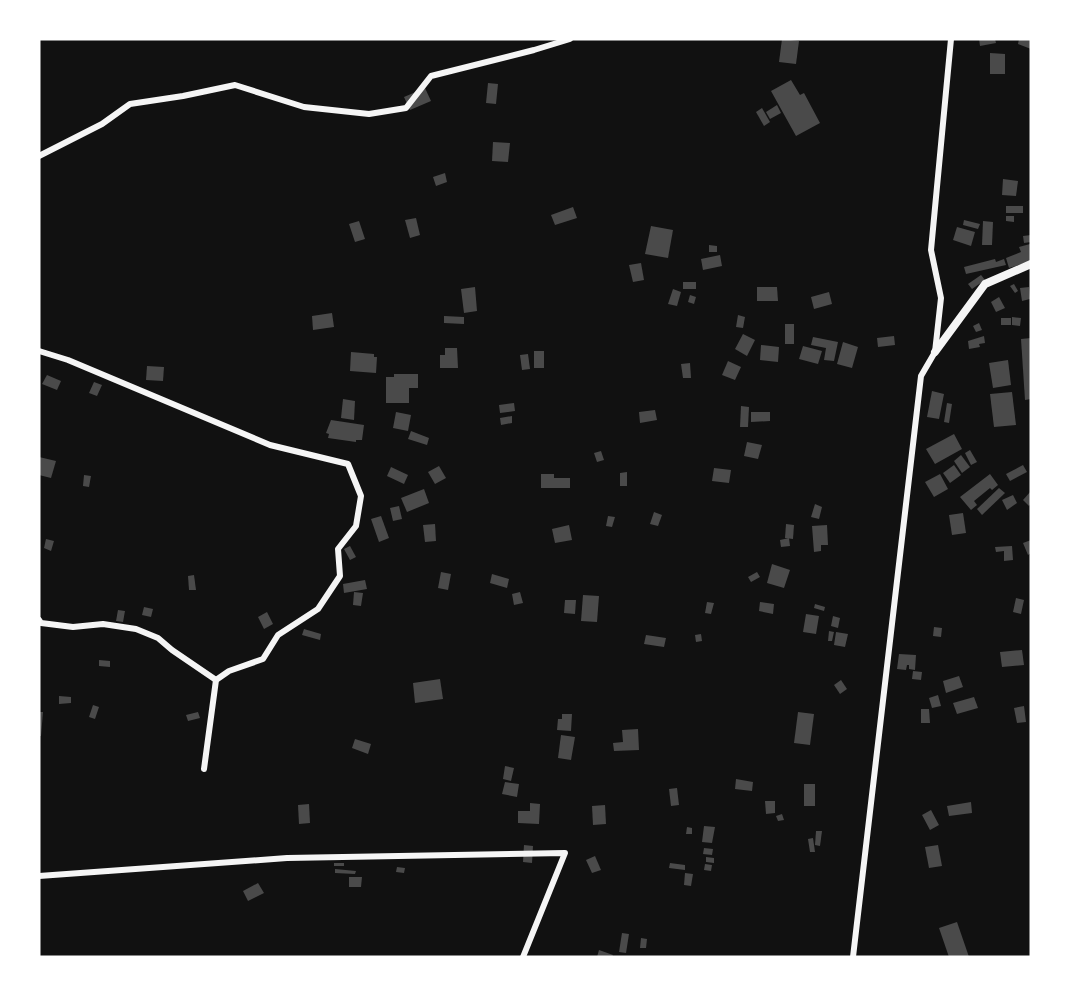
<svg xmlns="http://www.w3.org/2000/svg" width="1070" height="996" viewBox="0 0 1070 996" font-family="'Source Serif 4',serif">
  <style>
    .building { fill: #4a4a4a }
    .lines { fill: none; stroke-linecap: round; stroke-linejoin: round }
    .minor { stroke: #f5f5f5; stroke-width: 6 }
    .tertiary { stroke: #f5f5f5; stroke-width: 8 }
  </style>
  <rect width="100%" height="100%" fill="#111"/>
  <!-- building -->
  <g class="building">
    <path d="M782,39L799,41L796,64L779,62Z"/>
    <path d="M979,39H995L996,43L980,46Z"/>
    <path d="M1019,39H1031V49L1018,44Z"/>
    <path d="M990,53L1005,54V74H990Z"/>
    <path d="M791,80L800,95L804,93L820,123L796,136L771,91Z"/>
    <path d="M488,83L498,84L496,104L486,103Z"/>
    <path d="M425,88L431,101L410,110L404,97Z"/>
    <path d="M777,105L781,113L770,119L766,112Z"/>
    <path d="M762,108L770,122L764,126L756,112Z"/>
    <path d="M493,142L510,143L508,162L492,161Z"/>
    <path d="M445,173L447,182L436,186L433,177Z"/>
    <path d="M1003,179L1018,181L1016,196L1002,195Z"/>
    <rect x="1006" y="206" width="17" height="7"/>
    <path d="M573,207L577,218L555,225L551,215Z"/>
    <path d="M1006,216H1014V222L1006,221Z"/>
    <path d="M416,218L420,235L410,238L405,220Z"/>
    <path d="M964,220L980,224L978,229L963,225Z"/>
    <path d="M359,221L365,239L355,242L349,224Z"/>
    <path d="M983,221L993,222L992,245H982Z"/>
    <path d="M651,226L673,230L668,258L645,254Z"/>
    <path d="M957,227L975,232L971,246L953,240Z"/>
    <path d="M1031,235V242L1024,243L1023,236Z"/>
    <path d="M1030,244L1031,261L1009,268L1006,258L1021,252L1019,247Z"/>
    <path d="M709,245L717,246V252H709Z"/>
    <path d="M720,255L722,266L703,270L701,259Z"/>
    <path d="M995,259L996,262L1004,259L1006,265L966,274L964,267Z"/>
    <path d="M641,263L644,280L633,282L629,265Z"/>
    <path d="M981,275L985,280L972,289L968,284Z"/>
    <rect x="683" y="282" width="13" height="7"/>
    <path d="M1014,284L1018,291L1015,293L1010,286Z"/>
    <path d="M475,287L477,311L464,313L461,289Z"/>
    <path d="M757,287H777L778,301H757Z"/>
    <path d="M1029,287L1030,299L1022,301L1020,288Z"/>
    <path d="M673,289L681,292L677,306L668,304Z"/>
    <path d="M829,292L832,304L814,309L811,297Z"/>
    <path d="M690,295L696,297L694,304L688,302Z"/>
    <path d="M999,297L1005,308L996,312L991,302Z"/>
    <path d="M332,313L334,327L313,330L312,316Z"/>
    <path d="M738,315L745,317L743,328L736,327Z"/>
    <path d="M444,316L464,317V324L444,323Z"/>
    <path d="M1012,317L1021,318L1020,326L1012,325Z"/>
    <rect x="1001" y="318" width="10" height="7"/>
    <path d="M979,323L982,330L976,332L973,326Z"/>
    <rect x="785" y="324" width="9" height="20"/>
    <path d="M743,334L755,340L747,356L735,349Z"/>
    <path d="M894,336L895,345L878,347L877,338Z"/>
    <path d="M984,336L985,343L979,344L980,347L969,349L968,341Z"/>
    <path d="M813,337L838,342L834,361L824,360L826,348L811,345Z"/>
    <path d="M1031,338V399L1025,400L1021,339Z"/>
    <path d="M843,342L858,347L852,368L837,364Z"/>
    <path d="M761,345L779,347L778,362L760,360Z"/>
    <path d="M803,346L822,351L818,364L799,359Z"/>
    <path d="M445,348H457L458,368H440V355H445Z"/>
    <rect x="534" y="351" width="10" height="17"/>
    <path d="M351,352L374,354V357H377L376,373L350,371Z"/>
    <path d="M528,354L530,369L522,370L520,355Z"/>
    <path d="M1008,360L1011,385L993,388L989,363Z"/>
    <path d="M728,361L741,367L735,380L722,375Z"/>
    <path d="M690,363L691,378H683L681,364Z"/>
    <path d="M147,366L164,367L163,381L146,380Z"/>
    <path d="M394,374H418V388H409V403H386V377H394Z"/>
    <path d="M47,375L61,381L57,390L42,384Z"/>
    <path d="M94,382L102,385L97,396L89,393Z"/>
    <path d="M932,391L944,394L939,419L927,417Z"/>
    <path d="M1012,392L1016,425L994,427L990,394Z"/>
    <path d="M343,399L355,401L354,420L341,418Z"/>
    <path d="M514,403L515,411L500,413L499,405Z"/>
    <path d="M947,403L952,404L949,423L944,422Z"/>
    <path d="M741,406L749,407L748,427H740Z"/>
    <path d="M655,410L657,420L640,423L639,412Z"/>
    <path d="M396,412L411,415L408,431L393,428Z"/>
    <path d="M751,412H770V421L751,422Z"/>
    <path d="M512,416V423L501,425L500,418Z"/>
    <path d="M331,420L364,425L362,440H356V442L328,438L329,434L326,433Z"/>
    <path d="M411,431L429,438L427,445L408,439Z"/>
    <path d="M954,434L962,449L935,464L926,449Z"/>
    <path d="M747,442L762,445L758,459L744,456Z"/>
    <path d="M970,450L977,462L971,465L965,453Z"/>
    <path d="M601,451L604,460L597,462L594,453Z"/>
    <path d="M961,455L970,467L962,473L954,461Z"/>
    <path d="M39,457L56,461L51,478L39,475Z"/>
    <path d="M954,465L961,475L950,483L943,473Z"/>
    <path d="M1023,465L1027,472L1010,481L1006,474Z"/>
    <path d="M439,466L446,478L435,484L428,472Z"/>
    <path d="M391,467L408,475L404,484L387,476Z"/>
    <path d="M714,468L731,470L729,483L712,481Z"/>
    <path d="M627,472V486H620V473Z"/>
    <path d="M541,474H554V478H570V488H541Z"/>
    <path d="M940,474L948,489L934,497L925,482Z"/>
    <path d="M990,474L998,485L992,490L990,488L974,501L977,505L971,510L960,497Z"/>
    <path d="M84,475L91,476L89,487L83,486Z"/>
    <path d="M999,488L1005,493L982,515L977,509Z"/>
    <path d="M424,489L429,503L407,512L401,498Z"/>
    <path d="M1031,491V503L1029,506L1023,500Z"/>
    <path d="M1013,495L1017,503L1007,510L1002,500Z"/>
    <path d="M815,504L822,507L819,519L811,517Z"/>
    <path d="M399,506L402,519L393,521L390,508Z"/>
    <path d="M654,512L662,515L658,526L650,524Z"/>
    <path d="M963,513L966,533L952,535L949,515Z"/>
    <path d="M381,516L389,538L379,542L371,519Z"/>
    <path d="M608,516L615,517L612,527L606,526Z"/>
    <path d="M435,524L436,541L425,542L423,525Z"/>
    <path d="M786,524L794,525L793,539L785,538Z"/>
    <path d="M569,525L572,540L555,543L552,529Z"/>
    <path d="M827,525L828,545H821V551L814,552L812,526Z"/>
    <path d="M789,538L790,546L781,547L780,540Z"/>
    <path d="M46,539L54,541L51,551L44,548Z"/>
    <path d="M1031,540V553L1028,555L1023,543Z"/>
    <path d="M350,546L356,557L350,560L344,549Z"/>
    <path d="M1012,546L1013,560L1004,561V551L996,552L995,547Z"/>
    <path d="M772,564L790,570L784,588L767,583Z"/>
    <path d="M441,572L451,574L448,590L438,588Z"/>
    <path d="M757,572L760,577L751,582L748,577Z"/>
    <path d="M492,574L509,579L507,588L490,583Z"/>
    <path d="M194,575L196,590H189L188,576Z"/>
    <path d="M365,580L367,589L344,593L343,584Z"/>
    <path d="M354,592L363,593L361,606L353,605Z"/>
    <path d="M520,592L523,603L514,605L512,594Z"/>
    <path d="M583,595L599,596L597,622L581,621Z"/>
    <path d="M1016,598L1024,600L1021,614L1013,612Z"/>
    <path d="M565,600H576L575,614L564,613Z"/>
    <path d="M707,602L714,603L711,614L705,613Z"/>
    <path d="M760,602L774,604L773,614L759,611Z"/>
    <path d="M815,604L825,607L824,611L814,608Z"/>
    <path d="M144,607L153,609L151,617L142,615Z"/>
    <path d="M118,610L125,611L123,622L116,621Z"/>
    <path d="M267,612L273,624L264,629L258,617Z"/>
    <path d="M806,614L819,616L816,634L803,632Z"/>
    <path d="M833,616L840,618L838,628L831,626Z"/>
    <path d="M934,627L942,628L941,637L933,636Z"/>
    <path d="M304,629L321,634L320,640L302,635Z"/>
    <path d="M829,631L834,632L832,641H828Z"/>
    <path d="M836,632L848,634L845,647L834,645Z"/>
    <path d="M701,634L702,641L696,642L695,635Z"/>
    <path d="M646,635L666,638L664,647L644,644Z"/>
    <path d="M1022,650L1024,665L1002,667L1000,652Z"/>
    <path d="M899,654L916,655L915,670L909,669V665H907L906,670L897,669Z"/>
    <path d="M99,660L110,661V667L99,666Z"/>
    <path d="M913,671L922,672L921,680L912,679Z"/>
    <path d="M959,676L963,687L946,693L943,681Z"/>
    <path d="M440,679L443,699L415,703L413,683Z"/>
    <path d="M841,680L847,689L840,694L834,685Z"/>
    <path d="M938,695L941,706L932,708L929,698Z"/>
    <path d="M59,696L71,697V703L59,704Z"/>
    <path d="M974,697L978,708L957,714L953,703Z"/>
    <path d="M93,705L99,707L95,719L89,717Z"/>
    <path d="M1024,706L1026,722L1017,723L1014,708Z"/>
    <path d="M921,709H929L930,723H921Z"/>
    <path d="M39,712H43L41,736H39Z"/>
    <path d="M198,712L200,718L188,721L186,715Z"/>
    <path d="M798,712L814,714L810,745L794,743Z"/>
    <path d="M562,714H572L571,731L557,730L558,719H562Z"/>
    <path d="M638,729L639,750L614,751L613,743L623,742L622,730Z"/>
    <path d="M561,735L575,737L571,760L558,758Z"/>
    <path d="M355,739L371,744L368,754L352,748Z"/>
    <path d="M505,766L514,768L511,781L503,779Z"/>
    <path d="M736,779L753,782L752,791L735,789Z"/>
    <path d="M505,782L519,784L517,797L502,794Z"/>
    <rect x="804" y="784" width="11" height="22"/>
    <path d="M677,788L679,805L671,806L669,789Z"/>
    <path d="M765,801H775V813L766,814Z"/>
    <path d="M971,802L972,813L949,816L947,806Z"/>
    <path d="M530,803L540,804L539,824L518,823V811H530Z"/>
    <path d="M309,804L310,823L299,824L298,805Z"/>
    <path d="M605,805L606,824L593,825L592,806Z"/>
    <path d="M931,810L939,825L930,830L922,815Z"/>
    <path d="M782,814L784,820L778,821L776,816Z"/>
    <path d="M704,826L715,827L712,843L702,842Z"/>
    <path d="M687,827L692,828V834H686Z"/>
    <path d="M816,831H822L820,846L815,845Z"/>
    <path d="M813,838L815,852H810L808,839Z"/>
    <path d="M524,845L533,846L532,863L523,862Z"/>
    <path d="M938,845L942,866L929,868L925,847Z"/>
    <path d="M704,848L713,849L712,855L703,854Z"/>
    <path d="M595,856L601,870L592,873L586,860Z"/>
    <path d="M706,857L714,858V863L706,862Z"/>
    <rect x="334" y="863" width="10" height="3"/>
    <path d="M670,863L685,865V870L669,868Z"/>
    <path d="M705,864L712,865L711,871L704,870Z"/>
    <path d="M397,867L405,868L404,873L396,872Z"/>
    <path d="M335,869L356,871L355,874L335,873Z"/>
    <path d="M685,873L693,874L691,886L684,885Z"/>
    <path d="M349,877H362L361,887H349Z"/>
    <path d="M258,883L264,893L248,901L243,891Z"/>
    <path d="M957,922L969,957H949L939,928Z"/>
    <path d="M622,933L629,934L626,953L619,952Z"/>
    <path d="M641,938L647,939L646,948H640Z"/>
    <path d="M599,950L613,955L612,957H597Z"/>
  </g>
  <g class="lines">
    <!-- minor -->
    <g class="minor">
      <path d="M39,156L102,124L130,104L183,96L235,85L304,107L369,114L406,108L431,76L534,50L570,39"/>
      <path d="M39,351L68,360L270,445L348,464L361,496L356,526L338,549L340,576L318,609L278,635L263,659L229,671L216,680L204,769"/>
      <path d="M39,620L41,623L73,627L103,624L136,629L158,638L172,650L216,680"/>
      <path d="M39,876L287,858L565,853L523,957"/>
      <path d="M853,957L921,376L935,352L941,298L931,250L951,39"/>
    </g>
    <!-- tertiary -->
    <path class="tertiary" d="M935,352L985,284L1031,264"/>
  </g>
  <!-- border -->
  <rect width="1070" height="996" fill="none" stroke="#ffffff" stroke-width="81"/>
</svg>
